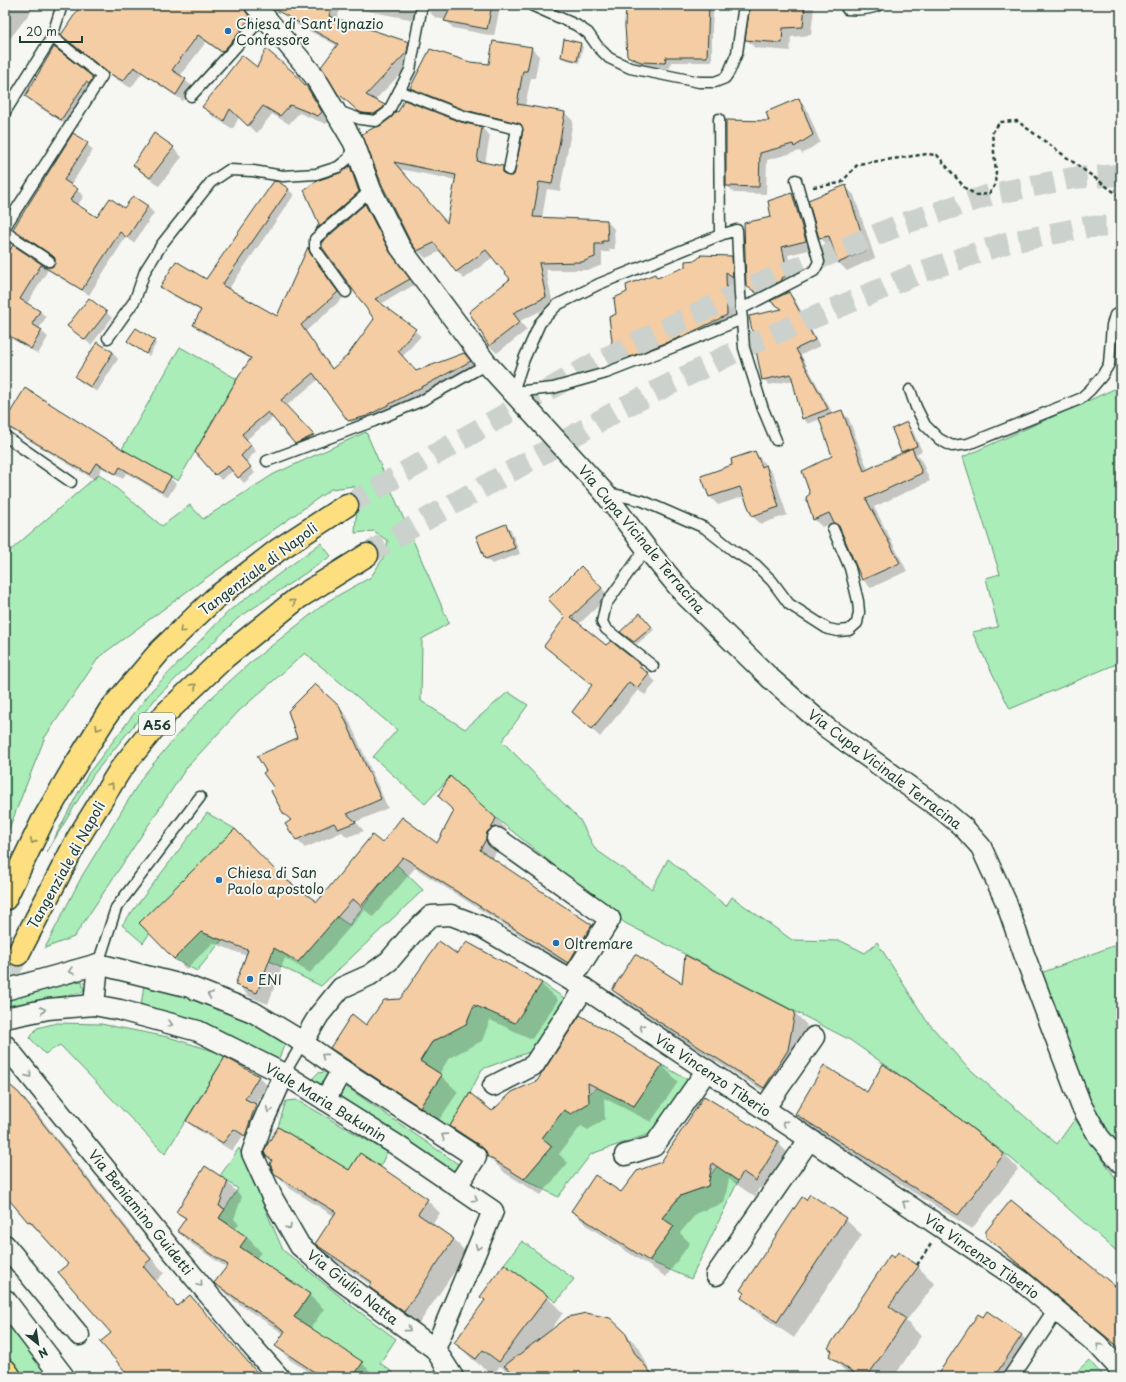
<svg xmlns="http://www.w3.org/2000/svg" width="1126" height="1382" viewBox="0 0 1126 1382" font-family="'Playpen Sans',sans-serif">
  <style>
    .green { fill: #aaedb8; stroke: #649576 }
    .shadow { fill: #0003; fill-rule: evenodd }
    .building { fill: #f4cda4; stroke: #1f3d34; fill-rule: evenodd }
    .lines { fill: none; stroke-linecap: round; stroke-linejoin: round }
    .motorway-tunnel { stroke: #cbd1cc; stroke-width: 22; stroke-dasharray: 22 11; stroke-linecap: butt }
    .service-casing { stroke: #1f3d34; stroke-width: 13 }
    .pedestrian-casing { stroke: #1f3d34; stroke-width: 18 }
    .minor-casing { stroke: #1f3d34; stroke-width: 23 }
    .secondary-casing { stroke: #1f3d34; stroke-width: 25 }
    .motorway-casing { stroke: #1f3d34; stroke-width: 25 }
    .path { stroke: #1f3d34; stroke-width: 2.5; stroke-dasharray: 4 3; stroke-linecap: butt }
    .service { stroke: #f6f6f2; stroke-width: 10 }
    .pedestrian { stroke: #f6f6f2; stroke-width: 15 }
    .minor { stroke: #f6f6f2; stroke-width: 20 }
    .secondary { stroke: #f6f6f2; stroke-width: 22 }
    .motorway { stroke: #fddf80; stroke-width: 22 }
    .oneway { stroke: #8e8e5a }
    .oneway2 { stroke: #8a9a93 }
    .poi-dot { fill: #1f6fb2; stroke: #f6f6f2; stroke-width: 1.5 }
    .labels { text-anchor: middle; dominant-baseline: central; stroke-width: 4; stroke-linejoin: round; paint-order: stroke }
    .shield { fill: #f6f6f2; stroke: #60746d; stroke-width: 1 }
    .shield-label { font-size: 13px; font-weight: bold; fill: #1f3d34 }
    .poi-label { font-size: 14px; fill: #1f3d34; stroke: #f6f6f2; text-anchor: start }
    .street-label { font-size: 14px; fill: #1f3d34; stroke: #f6f6f2 }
  </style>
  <rect width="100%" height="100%" fill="#f6f6f2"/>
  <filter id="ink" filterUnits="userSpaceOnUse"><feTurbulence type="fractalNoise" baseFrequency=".025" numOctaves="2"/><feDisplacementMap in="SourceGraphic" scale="8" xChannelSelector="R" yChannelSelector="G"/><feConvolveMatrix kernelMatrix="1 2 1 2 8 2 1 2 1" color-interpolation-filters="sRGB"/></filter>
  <g filter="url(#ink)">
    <!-- green -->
    <g class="green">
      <path d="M180,347L237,379L178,481L122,449Z"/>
      <path d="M1121,386V662L1010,709L972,632L998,627L986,578L1000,574L963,457Z"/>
      <path d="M366,432L449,623L422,639L421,701L465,729L508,692L528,705L502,741L580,820L595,849L652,889L668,859L726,906L732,897L792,940L841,941L865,953L877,942L926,1020L965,1065L1057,1144L1075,1119L1121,1186V1255L1013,1160L945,1107L850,1040L625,923L496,818L450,777L425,804L373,757L397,730L305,653L240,710L187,767L74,937L45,948L82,876L143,776L179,733L210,699L251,662L328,601L371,577L385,555L388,541L374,531L355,533L356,518L359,497L354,486L331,489L189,590L99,657L45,737L5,839V555L99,474L162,526L190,505L203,519L274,474Z"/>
      <path d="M321,543L331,556L237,619L157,697L93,775L47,852L88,774L152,690L230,610Z"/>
      <path d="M207,813L235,829L149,934L143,943L122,925Z"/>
      <path d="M396,864L423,890L321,986L247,950L255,936L298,962L337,917L349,925Z"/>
      <path d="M201,932L222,940L197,971L174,959Z"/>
      <path d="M1121,943V1149L1097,1122L1041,973Z"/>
      <path d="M82,981L84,992L5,1008V995Z"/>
      <path d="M542,983L567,1000L535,1050L482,1069L470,1093L447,1131L420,1107L442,1075L420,1061L432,1042L466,1024L471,1011L476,1006Z"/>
      <path d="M144,984L215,1005L286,1041L277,1063L141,1006Z"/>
      <path d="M57,1023L101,1024L168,1037L226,1055L165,1154L60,1045L45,1054L30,1038L37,1028Z"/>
      <path d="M662,1065L688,1080L655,1132L591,1154L558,1197L524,1179L552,1146L542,1138L564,1110L588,1095L597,1087L634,1106Z"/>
      <path d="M325,1072L461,1166L453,1178L313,1082V1078L318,1073Z"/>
      <path d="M296,1100L311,1108L387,1152L380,1167L360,1153L349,1170L278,1127L286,1101Z"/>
      <path d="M239,1148L283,1250L353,1307L396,1339L380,1363L399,1377L353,1376L294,1317L310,1294L240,1247L247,1237L219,1218L238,1189L220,1176Z"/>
      <path d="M717,1166L738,1181L691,1279L649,1261L674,1226L662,1218L680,1196L708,1186L710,1176Z"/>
      <path d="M522,1241L574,1279L556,1302L504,1264Z"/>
      <path d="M5,1316L51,1377H23L5,1353Z"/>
      <path d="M1089,1360L1101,1374V1377H1071Z"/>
    </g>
    <!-- shadow -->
    <g class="shadow">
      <path d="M5,5H36L5,45Z"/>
      <path d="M82,5H234L245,13L253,21L230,59L206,42L180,76L193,87L183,101L142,73L131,88L116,79L69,43L62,35Z"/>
      <path d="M289,5H429L424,8L420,21L341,6L337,20L408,43L415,50L414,60L375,100L384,105L391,113L366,118L340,95L338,46L292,22L285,14Z"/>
      <path d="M429,5H498L500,8L494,36L453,28L446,20L436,18L428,11Z"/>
      <path d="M627,5H714L712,27V62H671L670,68L647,67L633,61L628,55Z"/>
      <path d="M751,5H812L814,7L811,35L791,37L790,51L755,48L747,40Z"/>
      <path d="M581,44L583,47L579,63L564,59L562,57Z"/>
      <path d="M531,48L539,56L535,78H531L525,106L565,113L573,121L560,191L547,189L542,218L607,221L614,229L615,249H609L610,252H602V265L590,270H546L553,305L520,321L527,330L497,353L489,346L511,279L493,257L464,279L457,272L441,251L426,258L418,251L411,240L380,127L399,113L460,123L482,128L490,136L485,163L503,167L510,175V177H512L516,172L524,130L474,117L419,96L411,88L470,63L490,65ZM399,169L456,180L448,224Z"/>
      <path d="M258,68L292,72L316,96L330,121L326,124L299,113L289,124L272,114L257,133L239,117L233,129L212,116L204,107Z"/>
      <path d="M91,77L100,86V89L98,91L95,89L70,127L34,104L26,96Z"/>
      <path d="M5,90L17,100L7,116L6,120Z"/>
      <path d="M799,100L806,107L820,142L802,154L800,151L767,160L766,194L734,193L727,185L771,122Z"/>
      <path d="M155,134L173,148L182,157L159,186L142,173L134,165Z"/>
      <path d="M87,144L93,150L71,185L84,196L77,206L97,219L125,210L133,197L148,207L154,213L134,243L126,237L89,295L48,270L27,304L40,311L46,317L39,329L48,337L38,354L5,335V259L13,246L45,268H52L56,265V259L20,235L14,229Z"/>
      <path d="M350,167L355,173L364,197L322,234L317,229L341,174Z"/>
      <path d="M845,186L854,195L875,258L847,271L838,262L833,245L829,246L820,238Z"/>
      <path d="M288,189L294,195L228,290L278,317L309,248L314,253L315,259L343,298L306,331L333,370L348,357L375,319L365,205L370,210L395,259L414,285L381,304L421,336L402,357L416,372L470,360L475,367L372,422L354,426L349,420L319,379L286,406L319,441L301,448L274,417L246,440L256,451L246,462L255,473L244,483L233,471L221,480L196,452L251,359L199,330L194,325L202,312L167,292L162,286L206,280Z"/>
      <path d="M792,194L799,202L813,249L788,255L795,283L766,300L755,293L747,285L772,218Z"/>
      <path d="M731,257L740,265V284L733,279L735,323L623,371L614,363L613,342L617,314L628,292L655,275L658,279Z"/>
      <path d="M788,293L794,298L820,346L801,355L833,414L841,411L849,419L868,470L903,453L902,452L907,424L912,429L922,451L916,454L920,457L930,481L874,507L907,571L871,588L863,580L841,529L834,522L822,527L814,519L811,494L833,457L820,419L808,424L803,418L794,380L769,385L763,379L783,310L772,302Z"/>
      <path d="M106,312L112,318L91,345L69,326Z"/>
      <path d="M154,341L156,344L149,356L131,344Z"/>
      <path d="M98,344L113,353L118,359L97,392L82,383L76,377Z"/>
      <path d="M5,422L121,449L170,478L176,484L168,497L126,473L123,479L102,468L95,480L10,429L5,424Z"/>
      <path d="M755,452L774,475L787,515L761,524L752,516L745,496L718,505L709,496L734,465Z"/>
      <path d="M506,525L511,530L520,554L492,564L486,559Z"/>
      <path d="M589,575L609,596L579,624L607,646L640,666L656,682L645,695L638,690L600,737L573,712L593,686L553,653L566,617Z"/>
      <path d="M643,617L654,630L637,644L624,634Z"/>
      <path d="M338,706L347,716L388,808L356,822L364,831L347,837L342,832L305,848L297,840L286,824L292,820L276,789L299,739Z"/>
      <path d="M496,818L507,830L502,840L499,843L497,850L492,860L592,926L603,938L580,973L415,868L373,917L365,910L310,973L285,958L268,1004L248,996L237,984L247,956L213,943L186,969L140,923L281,877L317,903L382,844L438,845Z"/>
      <path d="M457,956L541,984L558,1000L532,1039L490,1020L482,1041L449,1058L439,1074L458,1092L437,1123L348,1064L332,1048L367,1026Z"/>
      <path d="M683,985L795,1013L807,1025L799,1062L776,1099L669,1032L664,1027L625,1002L613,990Z"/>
      <path d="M581,1016L662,1065L678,1082L651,1122L604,1098L605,1119L588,1130L581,1126L559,1154L568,1163L541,1195L505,1173L489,1157L468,1143L451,1126L492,1112L538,1081Z"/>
      <path d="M258,1076L267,1085L255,1105L264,1113L253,1143L243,1136L232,1151L196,1129L187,1121Z"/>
      <path d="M5,1083L18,1094L33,1108L140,1244L164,1273L156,1281L178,1306L190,1296L203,1310L261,1377H131L112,1333L69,1264L29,1222L5,1193Z"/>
      <path d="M867,1093L945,1107L1004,1154L1018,1169L972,1229L810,1128L796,1114Z"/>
      <path d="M778,1143L794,1159L772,1197L759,1188L755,1197L729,1179L724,1203L697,1213L680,1233L690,1243L666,1277L589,1227L572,1211L621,1194L637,1172Z"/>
      <path d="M267,1156L349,1171L427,1200L440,1213L432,1225L454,1240L467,1253L418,1325L383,1299L370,1287L371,1285L329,1256L316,1243L334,1216L289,1188L276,1175L273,1161Z"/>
      <path d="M227,1182L242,1197L234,1219L239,1224L235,1229L247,1237L261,1252L256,1259L309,1295L324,1309L310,1329L362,1363L376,1377H316L290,1360L276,1346L284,1334L230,1298L215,1283L227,1268L193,1245L178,1231L186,1220L177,1211Z"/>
      <path d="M845,1219L862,1235L794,1338L759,1314L742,1298Z"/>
      <path d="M987,1237L1121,1292V1350L1003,1253Z"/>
      <path d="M898,1254L918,1267L935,1284L906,1321L921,1336L894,1377H853L847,1373L830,1356L833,1352L829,1348Z"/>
      <path d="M482,1297H547L563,1313L549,1332L624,1333L639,1347L648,1367L653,1374L658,1377H510L512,1375L500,1366L493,1375L472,1359L456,1343L486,1301Z"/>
      <path d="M987,1313L1022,1336L1038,1352L1022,1377H938Z"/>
    </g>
    <!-- building -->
    <g class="building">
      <path d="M81,5H244L246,12L250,17L235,38L222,52L198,35L172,70L186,79L176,95L134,67L123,81L107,72L61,35Z"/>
      <path d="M270,5H332L329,16L409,42L407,52L366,95L385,105L383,108L374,114L362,113L358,111L340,95L339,96L321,67L338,44L274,9Z"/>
      <path d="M452,5H492L487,29L444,21Z"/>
      <path d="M626,5H709L707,57H666L665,63L641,62L627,56L625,26Z"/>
      <path d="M750,5H805L803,27L783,28L782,43L745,40Z"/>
      <path d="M564,39L581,43L577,61L561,57Z"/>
      <path d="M493,41L532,47L527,71H523L517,104L565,112L552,184L539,182L533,217L607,220L608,241H602V244H595V257L582,262L539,263L546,297L513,313L520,322L489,346L469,312L510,279L486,250L456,272L434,243L417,251L410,241L382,185L362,134L375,127L380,126L392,117L396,111L398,112L404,100L461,122L482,127L477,161L503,166V172L505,175L511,176L514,175L515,171L523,130L521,124L465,110L410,88L430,49L470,62L489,64ZM394,162L456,175L447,223Z"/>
      <path d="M54,47L92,76V80L89,84L86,82L61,120L25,96Z"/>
      <path d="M266,49L292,71L307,87L322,112L318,116L290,105L280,116L263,106L248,126L230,109L224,121L202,107L242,55L257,67Z"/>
      <path d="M799,98L813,135L794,147L793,144L760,153L759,187L726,186V120L769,121L766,112Z"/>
      <path d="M73,133L88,143L64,180L78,189L70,200L97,217L110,198L124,208L133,196L148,206L127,238L120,232L82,290L41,265L20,299L40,311L32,324L42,330L31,349L5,333V258L13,245L46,267H52L55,264V258L53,256L13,229Z"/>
      <path d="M154,133L174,147L150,178L133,165Z"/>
      <path d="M350,166L359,192L316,229L319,224L304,190L316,181L340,173Z"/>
      <path d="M274,181L279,182L289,189L222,285L277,316L308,247L310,253L338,292L301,325L332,369L347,356L374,319L322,247V242L365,204L390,252L410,279L375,299L416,329L398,351L416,371L464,353L471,361L367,416L348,421L313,373L281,400L314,435L295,444L268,412L242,434L251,445L241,456L251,467L238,478L228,466L215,475L195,452L237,379L251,358L193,325L201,310L160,287L176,261L206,279Z"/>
      <path d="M846,185L867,250L838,263L829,236L819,238L808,200Z"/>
      <path d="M792,193L806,241L782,247L788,275L782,278V280L757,293L746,286L744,223L771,217L768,201Z"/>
      <path d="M700,255L732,256L733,277L726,272L727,315L686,335L614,363L609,349L612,341L609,317L616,314L614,298L627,292L626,285L655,274L657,278L685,267V261L696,260L701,256Z"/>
      <path d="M789,292L815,340L796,349L828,409L802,419L791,374L762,380L749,316L782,309L770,301Z"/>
      <path d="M89,298L107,312L85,340L67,326Z"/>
      <path d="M136,328L155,340L146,354L127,341Z"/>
      <path d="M97,342L113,352L91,387L75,377Z"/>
      <path d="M25,388L122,449L171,477L162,492L120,467L116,474L96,463L89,474L5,425V421Z"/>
      <path d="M842,410L864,471L912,448L922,473L866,499L900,563L862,580L839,526L834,523L829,513L813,520L806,497L810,494L802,471L832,456L819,418Z"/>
      <path d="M907,422L917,446L901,452L892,429Z"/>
      <path d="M755,451L762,467L766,465L779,507L752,516L740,487L709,497L701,476L732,465L731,459Z"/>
      <path d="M506,524L515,548L485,559L476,536Z"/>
      <path d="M581,566L602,588L571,617L606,645L611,641L641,665L639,667L649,673L637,688L629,682L592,729L572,712L592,685L544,646L565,617L548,599Z"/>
      <path d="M640,613L652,627L634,642L620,632Z"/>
      <path d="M315,684L339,706L381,799L347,814L356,822L338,829L334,823L296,840L285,824L291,820L283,813L271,791L274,788L263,773L266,771L257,756L297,738L288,711Z"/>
      <path d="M450,776L496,818L491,829L487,832L486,839L480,850L592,925L568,963L403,857L361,906L353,899L298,962L274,948L257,993L235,985L248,950L201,932L174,959L139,923L235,829L281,876L317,902L372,835L382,843L402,817L437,843L454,811L438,796Z"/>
      <path d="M439,941L457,954L467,942L542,983L515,1023L474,1005L466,1024L432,1042L420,1061L442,1075L420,1107L330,1048L352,1014L366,1025L384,1000L400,999Z"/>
      <path d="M635,954L682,983L685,955L795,1012L788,1050L764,1088L656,1020V1019L612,990Z"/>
      <path d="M580,1015L662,1065L634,1106L588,1083L589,1103L571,1114L564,1110L542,1138L552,1146L524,1179L487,1156L486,1151L482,1147L450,1126L470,1093L492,1111L512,1092L537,1081Z"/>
      <path d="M225,1057L259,1076L245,1099L256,1104L245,1136L234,1129L223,1143L186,1121Z"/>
      <path d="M883,1064L945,1107L1004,1154L958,1215L795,1114L824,1065L867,1092Z"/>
      <path d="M5,1081L19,1093L126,1229L151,1259L143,1266L177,1306L190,1295L261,1377H130L100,1342L111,1333L58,1272L68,1264L30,1221L28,1222L5,1195Z"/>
      <path d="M704,1096L779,1142L756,1181L743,1172L738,1181L712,1163L708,1186L680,1196L662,1218L674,1226L649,1261L571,1211L595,1175L621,1192L637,1171L661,1162Z"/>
      <path d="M278,1127L349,1170L360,1153L428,1199L418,1214L454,1239L404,1312L369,1287L372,1282L315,1244L336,1212L275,1175L270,1164L272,1160L266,1156L264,1152L267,1145Z"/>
      <path d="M205,1166L228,1181L219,1206L225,1209L219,1218L247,1237L240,1247L310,1294L294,1317L363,1362L353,1377H322L275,1346L285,1331L215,1284L214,1283L228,1265L177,1231L186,1218L176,1212Z"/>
      <path d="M810,1194L846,1218L777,1322L741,1298L744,1293L740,1290L802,1197L806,1200Z"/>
      <path d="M1011,1200L1121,1291V1349L986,1237V1231Z"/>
      <path d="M898,1252L919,1266L889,1306L906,1319L867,1377H860L829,1356L832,1351L828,1348L890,1255L894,1258Z"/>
      <path d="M504,1264L548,1296L499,1362L483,1350L476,1359L454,1343L485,1300L480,1297Z"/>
      <path d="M987,1311L1022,1335L994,1377H936L978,1314L983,1317Z"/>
      <path d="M586,1313L610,1318L625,1332L634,1352L654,1377H520L504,1366L568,1317Z"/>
    </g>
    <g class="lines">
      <!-- motorway-tunnel -->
      <g class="motorway-tunnel">
        <path d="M347,505L595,363L756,285L902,224L993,194L1073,178L1121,175"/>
        <path d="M367,555L388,541L624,407L753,343L924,271L1006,243L1087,227L1121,226"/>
        <path d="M5,980L18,954"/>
      </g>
      <!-- service casing -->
      <g class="service-casing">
        <g id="service">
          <path d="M531,5L576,25L588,33L598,47L609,58L630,68L699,82H715L725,78L729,72L737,53L744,5"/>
          <path d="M845,5L847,9C858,10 869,10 879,5"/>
          <path d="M399,91L463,116L517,129L509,170"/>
          <path d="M191,96L264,16"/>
          <path d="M338,111L360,119L376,121L388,112L410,70L422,5"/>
          <path d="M5,112L52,37"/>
          <path d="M719,119L720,235"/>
          <path d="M5,227L102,76L52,37L62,5"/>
          <path d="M5,232L49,261"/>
          <path d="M346,292L315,249V239L371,190"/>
          <path d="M741,309L814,271L819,262L796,180"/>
          <path d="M742,319L681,344L606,373L553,388L513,392L524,359L540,323L557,305L599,284L723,234L737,230L740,294L744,348L763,409L776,440"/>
          <path d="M108,338L135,300L145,271L162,244L211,182L229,170L253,171L283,176L316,174L338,167L349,158L353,145"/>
          <path d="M910,390L916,407L925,425L939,439L952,446L968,444L1080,399L1090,390L1102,376L1109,364L1112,325L1115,315L1121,312"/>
          <path d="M5,436L71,482"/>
          <path d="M267,461L374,421L423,400L487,364"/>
          <path d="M605,492L643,501L705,528L734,551L756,565L772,581L789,604L828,629L838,631L849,630L857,623L859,612L858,601L850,568L833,529"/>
          <path d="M646,548L606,604L602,622L606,629L653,666"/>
          <path d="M98,964L116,908L200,797"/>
          <path d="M284,1074L303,1042"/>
        </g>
      </g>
      <!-- pedestrian casing -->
      <g class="pedestrian-casing">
        <path id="pedestrian" d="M1011,1377L1056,1310"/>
      </g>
      <!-- minor casing -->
      <g class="minor-casing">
        <g id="minor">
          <path d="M255,5L315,77L354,143L371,190L400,247L487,364L603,491L646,548L684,594L770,678L827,728L945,812L964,828L981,847L1006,902L1024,954L1081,1105L1099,1137L1121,1163"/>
          <path d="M497,838L610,919L571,980"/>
          <path d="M5,990L98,964L190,987L253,1012L293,1036L342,1070L476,1157L457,1186"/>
          <path d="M94,1005L98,964"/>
          <path d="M5,1018L48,1009L94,1005L120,1010L198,1031L284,1074L395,1144L493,1211L435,1349"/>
          <path d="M303,1042L319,1015L341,988L370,975L389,961L411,935L431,916L451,915L480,926L584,988L1020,1280L1098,1345L1120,1369L1119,1377"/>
          <path d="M5,1045L164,1241L250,1344L279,1377"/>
          <path d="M284,1074L262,1124L252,1153L273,1199L300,1246L340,1280L435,1349L453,1377"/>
          <path d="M493,1086L534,1065L584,988"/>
          <path d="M325,1100L342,1070"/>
          <path d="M764,1109L814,1037"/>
          <path d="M625,1155L654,1146L707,1070"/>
          <path d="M5,1245L79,1335"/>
          <path d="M716,1275L809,1140"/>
        </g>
      </g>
      <!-- secondary casing -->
      <g class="secondary-casing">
        <path id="secondary" d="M5,1301L63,1377"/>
      </g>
      <!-- motorway casing -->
      <g class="motorway-casing">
        <g id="motorway">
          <path d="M5,899L42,822L73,769L110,710L160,651L214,599L278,550L347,505"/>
          <path d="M18,954L78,838L120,770L166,713L225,657L298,598L367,555"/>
          <path d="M5,1370L10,1377"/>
        </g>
      </g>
      <!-- path -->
      <g class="path">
        <path d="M813,187L841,183L858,164L927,154L937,155L965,188L976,195L989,194L995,185L996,171L992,133L1000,122L1017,121L1121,197"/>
        <path d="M917,1265L931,1244"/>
      </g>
      <!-- service -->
      <use href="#service" class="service"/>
      <!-- pedestrian -->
      <use href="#pedestrian" class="pedestrian"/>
      <!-- minor -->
      <use href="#minor" class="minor"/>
      <!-- secondary -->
      <use href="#secondary" class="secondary"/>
      <!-- motorway -->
      <use href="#motorway" class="motorway"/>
    </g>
    <!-- one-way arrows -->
    <defs><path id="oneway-chevron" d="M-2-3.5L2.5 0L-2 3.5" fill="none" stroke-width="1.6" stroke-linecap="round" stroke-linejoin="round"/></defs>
    <g class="oneway">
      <use href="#oneway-chevron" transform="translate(293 602) rotate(-39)"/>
      <use href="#oneway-chevron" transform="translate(182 630) rotate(137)"/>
      <use href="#oneway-chevron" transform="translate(194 686) rotate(-44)"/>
      <use href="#oneway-chevron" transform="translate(98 728) rotate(122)"/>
      <use href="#oneway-chevron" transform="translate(111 785) rotate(-58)"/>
      <use href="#oneway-chevron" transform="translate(33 841) rotate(116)"/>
    </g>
    <g class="oneway2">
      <use href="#oneway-chevron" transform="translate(71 971) rotate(164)"/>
      <use href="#oneway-chevron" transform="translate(210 995) rotate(-159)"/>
      <use href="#oneway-chevron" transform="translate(43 1010) rotate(-11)"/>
      <use href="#oneway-chevron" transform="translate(170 1024) rotate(15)"/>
      <use href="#oneway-chevron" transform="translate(642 1027) rotate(-146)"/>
      <use href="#oneway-chevron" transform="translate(324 1056) rotate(-144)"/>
      <use href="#oneway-chevron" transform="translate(29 1075) rotate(51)"/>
      <use href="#oneway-chevron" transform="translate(269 1110) rotate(114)"/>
      <use href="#oneway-chevron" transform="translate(785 1123) rotate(-146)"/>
      <use href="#oneway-chevron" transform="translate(444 1136) rotate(-147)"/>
      <use href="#oneway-chevron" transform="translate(475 1199) rotate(34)"/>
      <use href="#oneway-chevron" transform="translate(905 1203) rotate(-146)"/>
      <use href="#oneway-chevron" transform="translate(289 1227) rotate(60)"/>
      <use href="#oneway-chevron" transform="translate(478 1247) rotate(113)"/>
      <use href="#oneway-chevron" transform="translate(200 1284) rotate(50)"/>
      <use href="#oneway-chevron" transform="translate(408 1329) rotate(36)"/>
      <use href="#oneway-chevron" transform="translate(1099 1346) rotate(-136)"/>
    </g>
  </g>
  <!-- markers -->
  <g class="poi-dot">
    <circle cx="228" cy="31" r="4"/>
    <circle cx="219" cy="880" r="4"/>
    <circle cx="556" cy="943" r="4"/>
    <circle cx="250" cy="979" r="4"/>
  </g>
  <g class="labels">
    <!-- shield labels -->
    <rect class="shield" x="139" y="713" width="36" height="22" rx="3"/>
    <g class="shield-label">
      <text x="157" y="724">A56</text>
    </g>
    <!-- poi labels -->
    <g class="poi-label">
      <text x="236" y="23">Chiesa di Sant'Ignazio<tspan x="236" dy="16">Confessore</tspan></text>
      <text x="227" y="872">Chiesa di San<tspan x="227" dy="16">Paolo apostolo</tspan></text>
      <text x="564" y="943">Oltremare</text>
      <text x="258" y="979">ENI</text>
    </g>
    <!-- street labels -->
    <g class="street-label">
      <text transform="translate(642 539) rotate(50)">Via Cupa Vicinale Terracina</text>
      <text transform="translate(258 569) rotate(-37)">Tangenziale di Napoli</text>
      <text transform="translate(885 769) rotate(37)">Via Cupa Vicinale Terracina</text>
      <text transform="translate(66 865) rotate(-61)">Tangenziale di Napoli</text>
      <text transform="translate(713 1075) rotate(34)">Via Vincenzo Tiberio</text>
      <text transform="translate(326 1102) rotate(31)">Viale Maria Bakunin</text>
      <text transform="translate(141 1212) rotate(51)">Via Beniamino Guidetti</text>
      <text transform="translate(982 1256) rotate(35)">Via Vincenzo Tiberio</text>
      <text transform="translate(353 1287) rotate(38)">Via Giulio Natta</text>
    </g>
  </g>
  <!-- margin -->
  <rect width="1126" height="1382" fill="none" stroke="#f6f6f2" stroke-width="20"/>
  <rect x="10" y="10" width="1106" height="1362" fill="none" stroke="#1f3d34" stroke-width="1.5" filter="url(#ink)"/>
  <!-- north arrow -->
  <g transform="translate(38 1344) rotate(150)" stroke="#f6f6f2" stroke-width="3" paint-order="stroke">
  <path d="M0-3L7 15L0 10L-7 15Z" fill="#1f3d34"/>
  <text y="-6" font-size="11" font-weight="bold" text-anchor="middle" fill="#1f3d34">N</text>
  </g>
  <!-- scale -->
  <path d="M20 36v6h62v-6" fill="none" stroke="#1f3d34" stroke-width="2"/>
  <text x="26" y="36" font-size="12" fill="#1f3d34" stroke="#f6f6f2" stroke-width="3" paint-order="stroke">20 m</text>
</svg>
